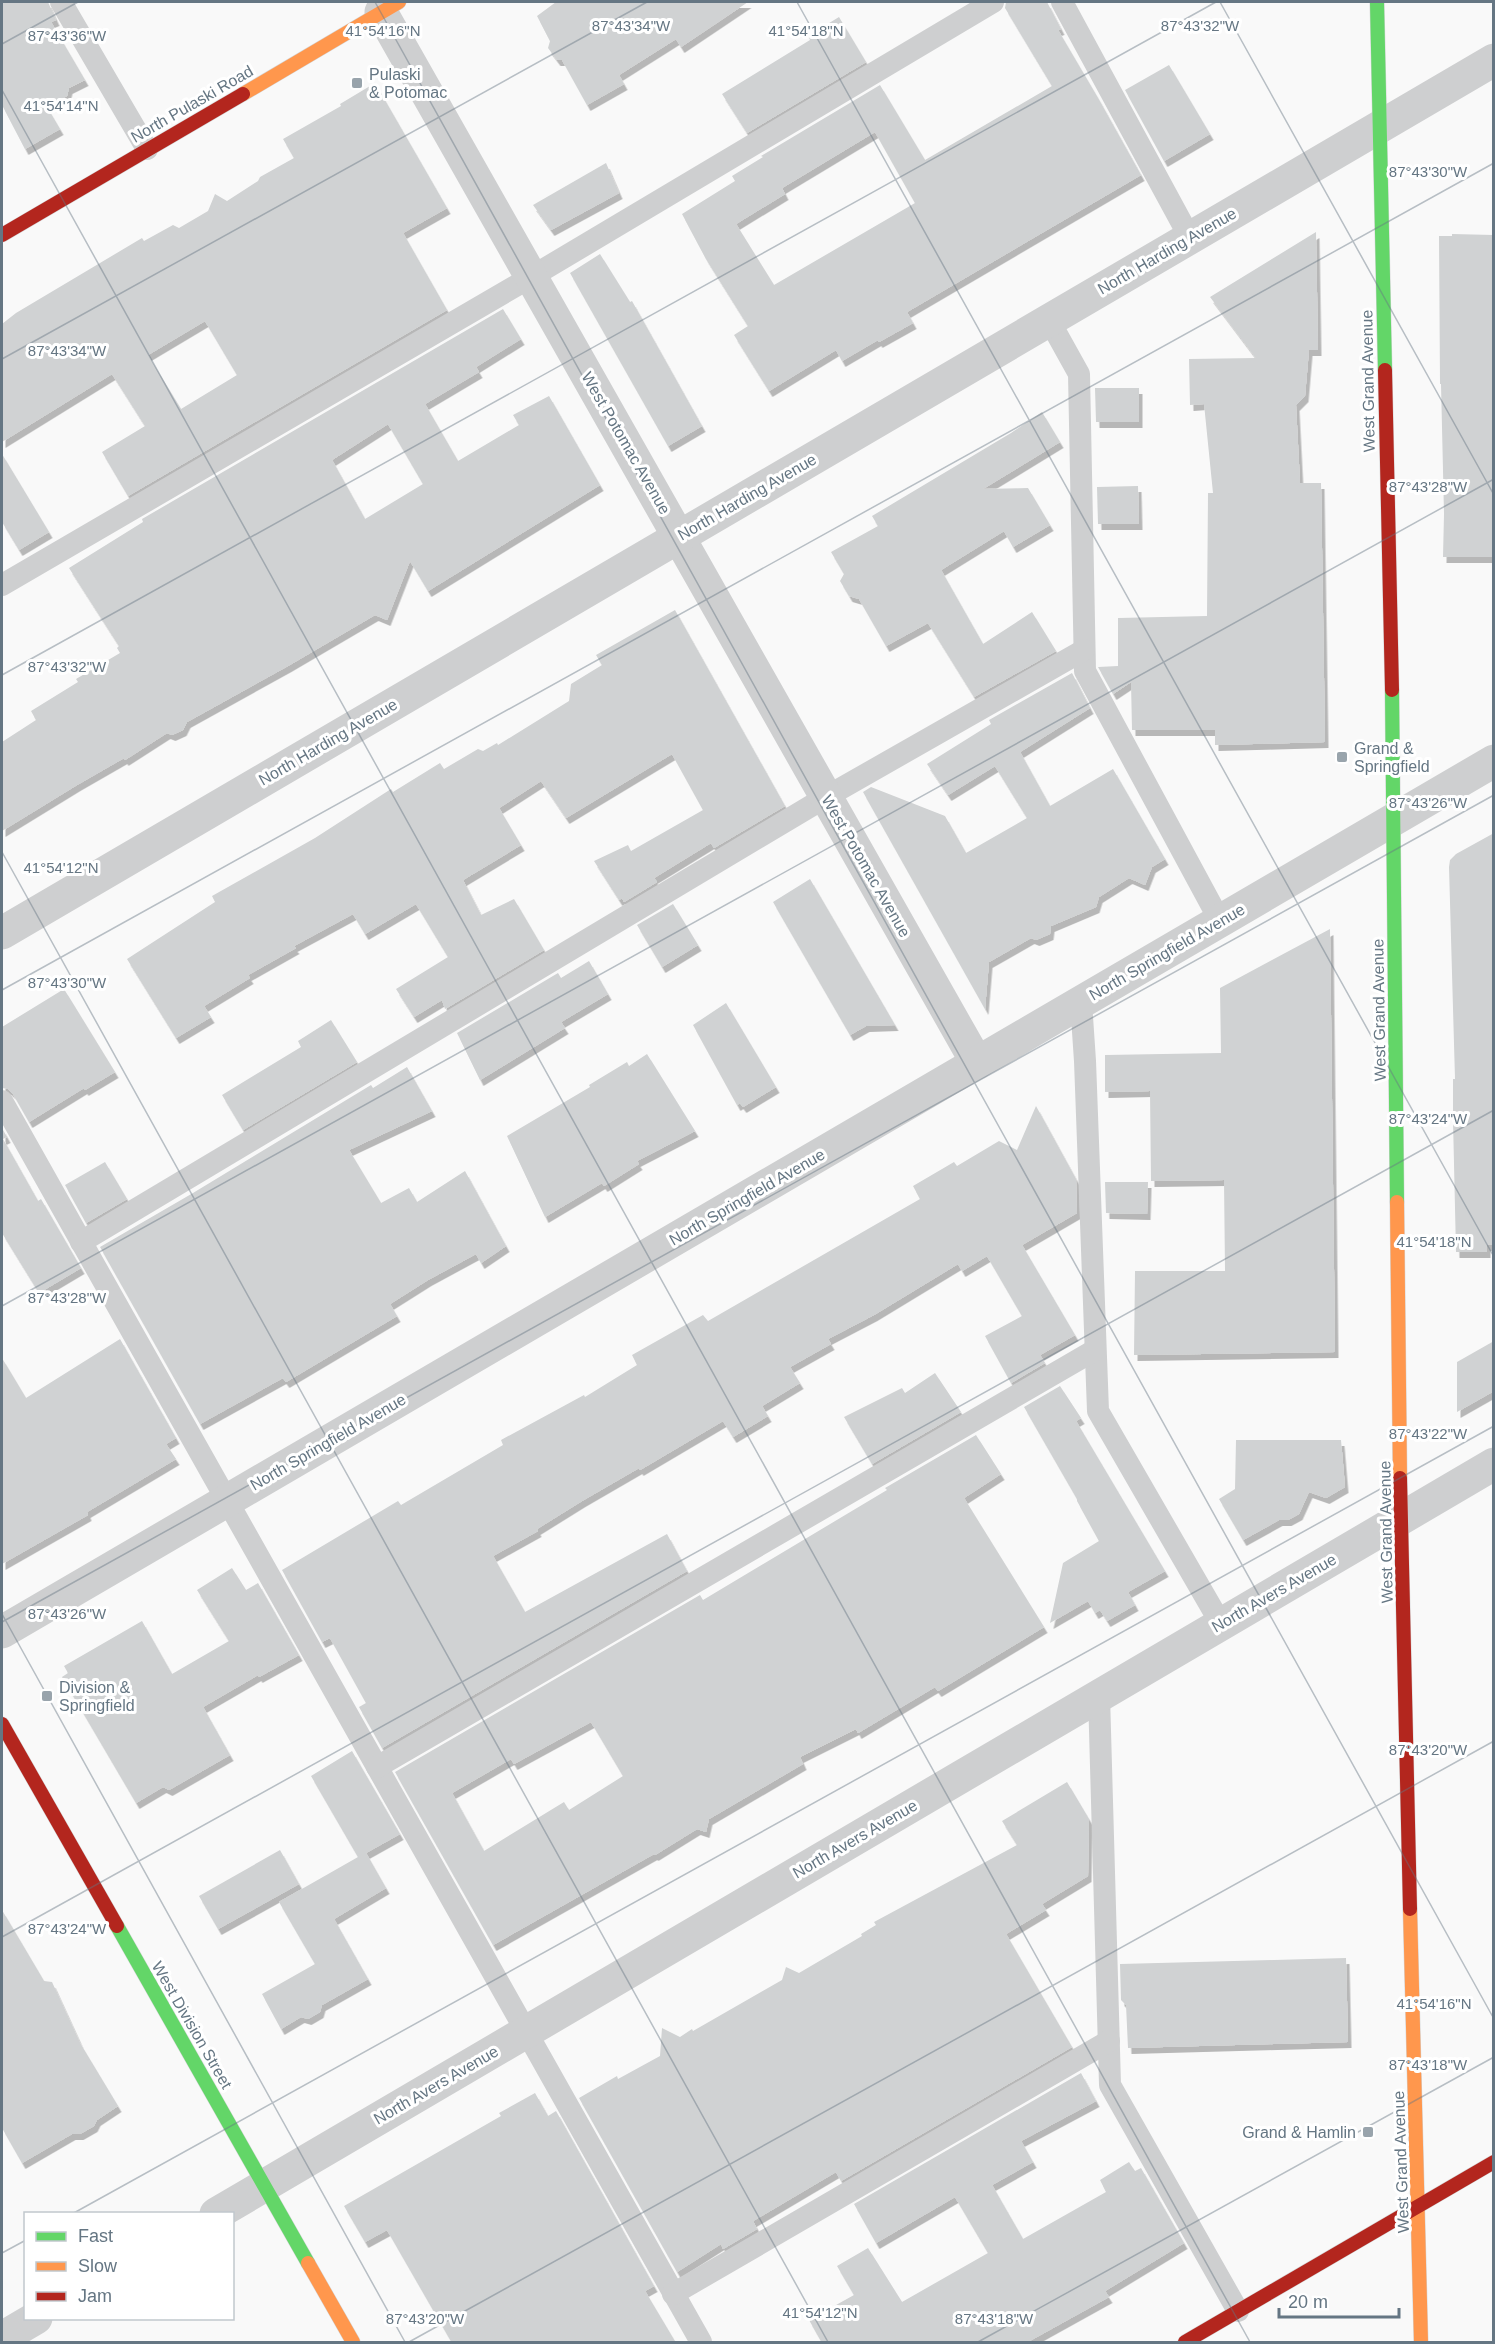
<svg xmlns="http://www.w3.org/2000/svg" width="1495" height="2344" viewBox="0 0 1495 2344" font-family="Helvetica,sans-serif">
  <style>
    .building { fill: #d0d2d3; fill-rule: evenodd; filter: url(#shadow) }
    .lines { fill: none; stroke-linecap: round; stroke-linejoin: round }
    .fast-casing { stroke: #d5d6d7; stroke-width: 15 }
    .slow-casing { stroke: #d5d6d7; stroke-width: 15 }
    .jam-casing { stroke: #d5d6d7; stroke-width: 15 }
    .lane { stroke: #cecfd0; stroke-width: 22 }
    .street { stroke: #cecfd0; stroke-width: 33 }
    .fast { stroke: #63d668; stroke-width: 14 }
    .slow { stroke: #ff974d; stroke-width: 14 }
    .jam { stroke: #b3261e; stroke-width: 14 }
    .ticks { fill: none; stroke: #657683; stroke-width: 1.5; stroke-opacity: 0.45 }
    .poi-dot { fill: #99a4ac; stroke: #fff; stroke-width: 2 }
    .labels { text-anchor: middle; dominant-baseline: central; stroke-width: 6; stroke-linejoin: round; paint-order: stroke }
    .poi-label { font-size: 16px; fill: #657683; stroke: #fff; text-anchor: start }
    .street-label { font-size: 16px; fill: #657683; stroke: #fff }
    .ticks-label { font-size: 15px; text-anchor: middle; fill: #657683; stroke: #fff; stroke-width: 6; stroke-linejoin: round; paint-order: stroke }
  </style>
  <defs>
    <filter id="shadow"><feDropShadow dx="3.5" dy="6" stdDeviation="0" flood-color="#0004"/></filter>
  </defs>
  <rect width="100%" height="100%" fill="#f9f9f9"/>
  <!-- building -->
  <g class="building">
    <path d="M2,2H48L56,20L51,22L85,80L69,88L67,96L47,107L60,129L25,149L2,105Z"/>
    <path d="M556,2H748L681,47L676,39L619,75L624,84L587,105L562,60H557L548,48L550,41L537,16Z"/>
    <path d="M1006,2H1047L1061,29L1058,30L1098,98L1141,175L907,312L913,323L879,342L878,340L842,361L836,350L769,391L734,335L748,326L706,259L682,214L735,181L732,176L763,157L761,156L880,85L925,160L1052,86L1005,8ZM875,132L915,203L774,285L736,224L785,194L782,188Z"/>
    <path d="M839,17L866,62L747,133L722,94L810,40L808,36Z"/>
    <path d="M1169,65L1210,134L1164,161L1125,90Z"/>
    <path d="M375,83L447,208L403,233L447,310L128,496L102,452L145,426L112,374L2,442V324L16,313L142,238L144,241L173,225L179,228L208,211L215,194L227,201L258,181L260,177L294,158L283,139L341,106L340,104ZM205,321L237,375L181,409L148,355Z"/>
    <path d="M606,163L619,193L551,230L533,205Z"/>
    <path d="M1316,232L1318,350H1309L1305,396L1296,405L1300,483H1321L1325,742L1215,745V730H1132L1131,682L1113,694L1098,667L1118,666V618L1207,616L1208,493H1213L1204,404L1190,405L1189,359L1256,358L1210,297Z"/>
    <path d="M1452,234L1494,235V557H1443L1444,514L1441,384H1440L1439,236H1452Z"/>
    <path d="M600,254L630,302L632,301L702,426L668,446L570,273Z"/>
    <path d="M503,309L521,339L476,367L479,372L425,404L458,461L519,425L513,415L549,396L600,485L428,591L410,561L387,620L375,615L288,666L187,722L183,730L172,735L167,733L125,760L124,758L77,785L2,831V742L36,720L31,711L78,682L76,679L120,653L117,648L119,646L69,568L143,522L142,519ZM388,424L423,484L365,519L332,460Z"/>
    <path d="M1095,388H1139V422H1096Z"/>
    <path d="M1042,412L1060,442L983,489L1028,488L1050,525L1013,547L1004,531L941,570L983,644L1032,612L1056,651L974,697L928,623L886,646L859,599L849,596L840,581L844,574L831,552L878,526L872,516L1011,433Z"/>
    <path d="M2,454L49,532L19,550L2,522Z"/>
    <path d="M1138,486L1139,524H1098L1097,487Z"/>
    <path d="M675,610L785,806L714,848L711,843L654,878L657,882L624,902L622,898L619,900L594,861L628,845L631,851L703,810L672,754L566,818L541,781L499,808L521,845L463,880L481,915L514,899L544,950L445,1009L442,1000L414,1017L396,989L448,957L416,904L365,934L353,914L294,946L296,948L248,975L250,978L204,1006L211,1017L176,1038L127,959L215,902L212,896L315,838L391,789L393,792L440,763L444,769L478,749L483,751L497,743L498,745L569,701L571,684L602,665L596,655Z"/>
    <path d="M1072,673L1090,708L1020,752L1050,806L1113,769L1165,859L1152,867L1145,885L1129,878L1099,897L1096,907L1051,926L1050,934L1036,940L1031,938L989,962L985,1009L863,792L871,787L945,816L966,853L1027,818L995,766L948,795L927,764L991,724L989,720Z"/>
    <path d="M1494,833V1244L1487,1245V1252H1456L1453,1120V1079H1455L1449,867L1450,860L1456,854Z"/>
    <path d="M810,879L895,1025L866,1026L850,1035L773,902Z"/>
    <path d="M673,904L698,945L662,967L637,925Z"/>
    <path d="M1330,929L1335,1352L1134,1355L1135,1271H1225L1224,1180L1151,1181L1150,1091L1105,1092V1055L1221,1053L1220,988Z"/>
    <path d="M589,961L608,994L561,1022L565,1028L480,1080L457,1033L558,973L561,978Z"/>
    <path d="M64,989L115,1072L85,1090L84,1088L29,1122L13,1094L8,1089L2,1088V1027Z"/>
    <path d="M726,1003L776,1087L743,1107L740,1103L737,1105L693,1025Z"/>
    <path d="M331,1020L357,1062L243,1130L222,1095L301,1047L298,1041Z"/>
    <path d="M647,1054L695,1131L637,1161L639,1164L604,1186L602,1183L545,1217L507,1136L590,1087L589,1085L627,1062L629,1066Z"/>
    <path d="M407,1067L432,1111L349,1150L381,1203L409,1188L417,1202L465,1171L506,1246L481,1263L476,1254L428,1280L390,1304L397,1316L286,1382L283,1378L200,1424L100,1247L193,1193L371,1085L373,1088Z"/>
    <path d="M1036,1106L1076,1179L1077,1213L1022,1245L1075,1335L1040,1355L1045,1363L1011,1383L985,1336L1022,1316L987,1256L962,1271L958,1264L874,1315L828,1339L831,1344L790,1367L800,1383L762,1406L768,1416L733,1437L723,1421L640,1470L639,1468L582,1501L537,1529L538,1531L493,1556L525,1612L667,1534L687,1571L382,1748L359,1707L366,1703L330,1638L322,1642L282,1570L398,1501L401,1505L503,1445L501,1440L584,1395L585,1397L637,1365L632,1355L703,1315L708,1321L920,1199L913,1186L954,1162L957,1166L999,1141L1017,1150Z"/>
    <path d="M2,1128L7,1137L3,1139L38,1201L41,1199L81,1268L39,1293L2,1233Z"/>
    <path d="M105,1162L127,1199L86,1223L65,1185Z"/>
    <path d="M1105,1182H1148L1147,1214L1106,1213Z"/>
    <path d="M120,1339L176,1438L166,1444L176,1459L87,1512L88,1515L2,1564V1358L26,1398Z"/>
    <path d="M1494,1341V1391L1457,1412V1362Z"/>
    <path d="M935,1373L961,1412L872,1464L844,1417L902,1388L905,1393Z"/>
    <path d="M1060,1386L1081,1418L1076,1421L1165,1571L1128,1592L1135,1605L1107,1621L1100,1610L1095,1613L1088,1601L1050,1623L1063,1563L1099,1541L1077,1501V1499L1024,1407Z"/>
    <path d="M976,1435L1001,1474L964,1498L1044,1627L938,1691L935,1687L858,1733L856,1729L800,1757L803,1764L709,1819L706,1832L697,1829L655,1855L654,1854L493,1945L395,1772L700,1595L703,1600L887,1490L885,1488ZM591,1722L623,1776L569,1810L564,1802L484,1851L452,1793L511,1759L514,1764Z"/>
    <path d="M1236,1440H1341L1345,1487L1326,1498L1309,1492L1299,1514L1288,1520H1279L1243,1540L1219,1499L1235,1489Z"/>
    <path d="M232,1568L246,1590L258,1583L299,1655L259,1677L258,1675L203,1707L230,1755L169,1790L163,1787L136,1803L62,1677L68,1673L64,1666L142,1621L172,1674L229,1641L197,1590Z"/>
    <path d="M352,1751L400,1834L366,1853L386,1888L334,1919L368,1979L322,2005L320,2012L308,2019L301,2017L281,2029L262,1994L315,1964L279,1902L358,1857L311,1776Z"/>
    <path d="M1067,1782L1089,1819L1088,1876L1042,1904L1046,1910L1006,1934L1072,2047L841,2181L836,2172L753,2221L757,2229L723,2249L721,2244L677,2272L579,2098L617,2076L618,2079L660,2056L662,2028L680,2037L692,2029L693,2031L782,1980L786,1967L799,1973L862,1936L861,1934L876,1925L874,1922L1017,1845L1002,1821Z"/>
    <path d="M280,1850L299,1884L218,1929L199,1896Z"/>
    <path d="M2,1910L44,1981L52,1982L80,2043L118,2106L97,2120L94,2126L80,2134H72L22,2163L2,2128Z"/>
    <path d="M1346,1958L1348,2042L1128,2048L1126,2005L1121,2000L1120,1964Z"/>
    <path d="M1081,2073L1096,2101L1021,2141L1033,2162L992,2185L1023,2239L1106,2192L1100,2180L1129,2162L1135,2171L1141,2168L1184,2243L1105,2291L1109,2297L1026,2343H822L809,2320L854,2295L837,2266L868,2248L902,2302L988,2253L955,2197L876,2243L854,2204Z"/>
    <path d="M535,2093L548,2116L556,2111L654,2286L645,2291L676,2343H452L387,2230L365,2242L344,2206L501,2116L499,2113Z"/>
  </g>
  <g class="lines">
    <!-- fast casing -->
    <g class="fast-casing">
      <g id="fast">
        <path d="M1377,2L1385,370"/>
        <path d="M1392,690L1397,1202"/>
        <path d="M117,1926L308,2263"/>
      </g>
    </g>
    <!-- slow casing -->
    <g class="slow-casing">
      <g id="slow">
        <path d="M243,94L399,2"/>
        <path d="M1397,1202L1400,1478"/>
        <path d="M1410,1909L1421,2342"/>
        <path d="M308,2263L353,2342"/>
      </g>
    </g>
    <!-- jam casing -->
    <g class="jam-casing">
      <g id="jam">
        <path d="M2,235L243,94"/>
        <path d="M1385,370L1392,690"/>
        <path d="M1400,1478L1410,1909"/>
        <path d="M2,1724L117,1926"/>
        <path d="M1185,2342L1494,2162"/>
      </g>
    </g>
    <!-- lane -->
    <g class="lane">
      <path d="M61,2L147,149"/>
      <path d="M1062,2L1190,238"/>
      <path d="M1049,320L1079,374L1085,671L1220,921"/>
      <path d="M2,585L531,277L993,2"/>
      <path d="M1081,1002L1085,1061L1098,1411L1221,1624"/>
      <path d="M2,1101L701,2342"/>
      <path d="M81,1242L826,797L1084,650"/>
      <path d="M1099,1695L1110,2085L1238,2311"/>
      <path d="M377,1767L1095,1350"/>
      <path d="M673,2294L1109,2041"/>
    </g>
    <!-- street -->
    <g class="street">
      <path d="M381,12L977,1063"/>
      <path d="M2,933L1494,60"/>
      <path d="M2,1632L1494,761"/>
      <path d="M216,2214L1494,1464"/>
      <path d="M2,2338L36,2318"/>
    </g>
    <!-- fast -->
    <use href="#fast" class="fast"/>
    <!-- slow -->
    <use href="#slow" class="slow"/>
    <!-- jam -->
    <use href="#jam" class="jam"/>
  </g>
  <!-- ticks -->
  <path class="ticks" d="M375,2L1494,2019M797,2L1494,1257M1220,2L1494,495M2,44L78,2M2,90L1250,2342M2,359L647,2M2,675L1216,2M2,852L828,2342M2,990L1494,163M2,1306L1494,479M2,1614L405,2342M2,1622L1494,795M2,1937L1494,1110M72,2214L1494,1426M2,2253L26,2240M409,2342L1494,1741M978,2342L1494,2057"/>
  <!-- markers -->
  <g class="poi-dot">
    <rect x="351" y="77" width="12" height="12" rx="3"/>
    <rect x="1336" y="751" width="12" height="12" rx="3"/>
    <rect x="41" y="1690" width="12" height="12" rx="3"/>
    <rect x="1362" y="2126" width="12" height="12" rx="3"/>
  </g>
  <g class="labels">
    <!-- poi labels -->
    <g class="poi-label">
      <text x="369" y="74">Pulaski<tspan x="369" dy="18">&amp; Potomac</tspan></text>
      <text x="1354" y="748">Grand &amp;<tspan x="1354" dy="18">Springfield</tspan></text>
      <text x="59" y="1687">Division &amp;<tspan x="59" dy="18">Springfield</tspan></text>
      <text x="1356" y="2132" text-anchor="end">Grand &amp; Hamlin</text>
    </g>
    <!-- street labels -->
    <g class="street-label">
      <text transform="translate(192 104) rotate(-30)">North Pulaski Road</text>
      <text transform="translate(1167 251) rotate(-30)">North Harding Avenue</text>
      <text transform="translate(1368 381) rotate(-91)">West Grand Avenue</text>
      <text transform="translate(626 443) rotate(60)">West Potomac Avenue</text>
      <text transform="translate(747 497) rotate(-30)">North Harding Avenue</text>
      <text transform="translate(328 742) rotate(-30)">North Harding Avenue</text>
      <text transform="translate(866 866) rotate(60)">West Potomac Avenue</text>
      <text transform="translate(1167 952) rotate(-30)">North Springfield Avenue</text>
      <text transform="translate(1379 1010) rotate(-91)">West Grand Avenue</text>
      <text transform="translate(747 1197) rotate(-30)">North Springfield Avenue</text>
      <text transform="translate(328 1442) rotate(-30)">North Springfield Avenue</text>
      <text transform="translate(1386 1532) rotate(-91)">West Grand Avenue</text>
      <text transform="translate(1274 1593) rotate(-30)">North Avers Avenue</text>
      <text transform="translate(855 1839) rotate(-30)">North Avers Avenue</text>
      <text transform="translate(192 2025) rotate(60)">West Division Street</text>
      <text transform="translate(436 2085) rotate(-30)">North Avers Avenue</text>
      <text transform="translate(1401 2162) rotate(-92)">West Grand Avenue</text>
    </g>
  </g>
  <g class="ticks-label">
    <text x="631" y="31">87°43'34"W</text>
    <text x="1200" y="31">87°43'32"W</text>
    <text x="383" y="36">41°54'16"N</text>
    <text x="806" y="36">41°54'18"N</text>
    <text x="67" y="41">87°43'36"W</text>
    <text x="61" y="111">41°54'14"N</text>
    <text x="1428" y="177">87°43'30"W</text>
    <text x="67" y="356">87°43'34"W</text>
    <text x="1428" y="492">87°43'28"W</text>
    <text x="67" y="672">87°43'32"W</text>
    <text x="1428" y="808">87°43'26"W</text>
    <text x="61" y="873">41°54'12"N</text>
    <text x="67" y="988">87°43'30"W</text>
    <text x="1428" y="1124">87°43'24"W</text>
    <text x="1434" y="1247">41°54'18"N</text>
    <text x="67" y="1303">87°43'28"W</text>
    <text x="1428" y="1439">87°43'22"W</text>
    <text x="67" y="1619">87°43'26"W</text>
    <text x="1428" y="1755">87°43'20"W</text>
    <text x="67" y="1934">87°43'24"W</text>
    <text x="1434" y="2009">41°54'16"N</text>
    <text x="1428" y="2070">87°43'18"W</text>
    <text x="820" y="2318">41°54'12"N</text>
    <text x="425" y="2324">87°43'20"W</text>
    <text x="994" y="2324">87°43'18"W</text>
  </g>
  <!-- border -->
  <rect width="1495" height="2344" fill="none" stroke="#657683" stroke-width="6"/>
  <!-- legend -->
  <rect x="24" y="2212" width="210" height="108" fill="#ffffff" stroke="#c1c8cd" stroke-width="1.5"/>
  <rect x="36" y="2232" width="30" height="9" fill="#63d668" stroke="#c1c8cd" stroke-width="1.5"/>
  <text x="78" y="2242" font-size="18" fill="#657683">Fast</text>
  <rect x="36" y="2262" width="30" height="9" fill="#ff974d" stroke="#c1c8cd" stroke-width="1.5"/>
  <text x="78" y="2272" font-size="18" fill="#657683">Slow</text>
  <rect x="36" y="2292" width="30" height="9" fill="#b3261e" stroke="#c1c8cd" stroke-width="1.5"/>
  <text x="78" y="2302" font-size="18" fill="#657683">Jam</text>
  <!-- scale -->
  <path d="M1279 2308v9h120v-9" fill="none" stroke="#657683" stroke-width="3"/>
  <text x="1288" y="2308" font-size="18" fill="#657683" stroke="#ffffff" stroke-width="4.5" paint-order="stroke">20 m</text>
</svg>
